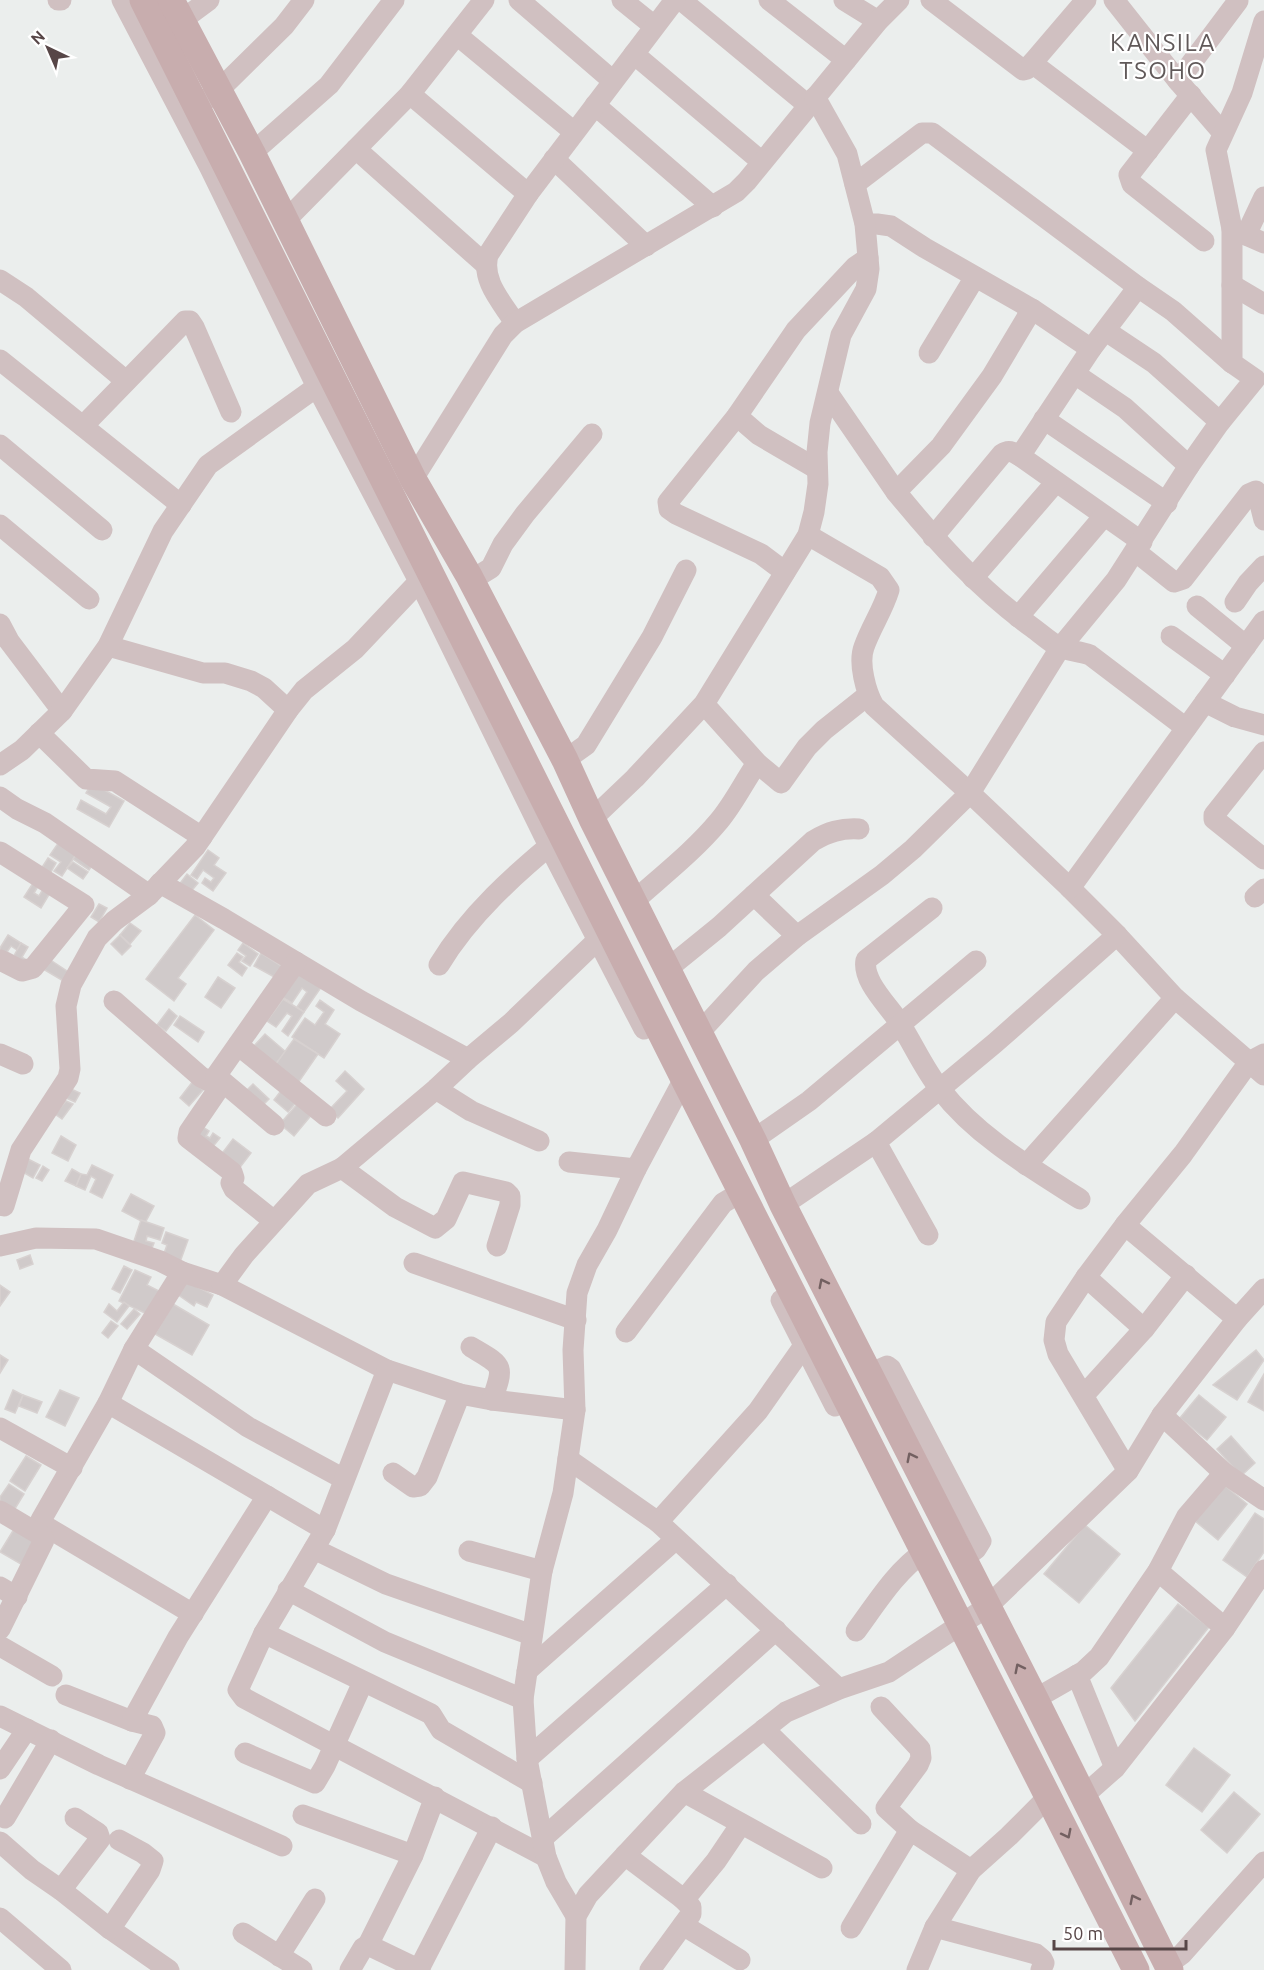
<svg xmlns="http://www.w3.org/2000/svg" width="1264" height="1970" viewBox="0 0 1264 1970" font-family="Ubuntu,sans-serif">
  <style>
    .building { fill: #d0caca; stroke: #d7d1d0; stroke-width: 1.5 }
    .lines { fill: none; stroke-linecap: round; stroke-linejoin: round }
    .minor { stroke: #d0c0c1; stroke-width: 21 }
    .major { stroke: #c8adae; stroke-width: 27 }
    .oneway { stroke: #736061 }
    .labels { text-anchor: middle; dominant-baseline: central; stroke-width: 4.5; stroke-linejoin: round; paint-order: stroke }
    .quarter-label { font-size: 24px; letter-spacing: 1.5px; fill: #605959; stroke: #fff }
  </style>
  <rect width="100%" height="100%" fill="#ebeeed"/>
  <!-- building -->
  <g class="building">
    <path d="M92,783L124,801L109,827L77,809L81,800L106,814L111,807L86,793Z"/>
    <path d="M59,842L77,853L62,876L54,871L61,862L50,855Z"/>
    <path d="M208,850L219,858L214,865L226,873L213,891L202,883L205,878L211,882L214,878L203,870L197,879L191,875Z"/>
    <path d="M77,853L93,864L89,870L73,859Z"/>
    <path d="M48,858L56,863L51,872H39Z"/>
    <path d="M73,862L88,872L83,879L67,868Z"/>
    <path d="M187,874L198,883L189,894L178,886Z"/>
    <path d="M35,880L40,883L34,893L39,896L46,884L53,888L41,908L24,897Z"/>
    <path d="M99,904L107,908L99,922L91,917Z"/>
    <path d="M195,915L214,930L178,978L186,984L174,1001L146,979Z"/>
    <path d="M130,923L141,931L130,944L120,935Z"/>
    <path d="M8,935L21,943L17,950L11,946L7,952L14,956L0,955V948Z"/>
    <path d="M120,935L131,946L122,955L111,944Z"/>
    <path d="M21,943L28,947L22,957L28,961H11Z"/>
    <path d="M243,943L258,954L250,966L242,961L246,956L238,950Z"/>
    <path d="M237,953L243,957L239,962L247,968L242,976L228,965Z"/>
    <path d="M261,953L283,967L276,978L254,966Z"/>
    <path d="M49,959L70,973L65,982L43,969Z"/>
    <path d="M300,971L322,986L304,1012L297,1007L307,992L302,988L292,1003L282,997Z"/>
    <path d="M218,977L235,988L221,1008L205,997Z"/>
    <path d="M283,999L304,1012L288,1036L282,1031L292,1016L287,1013L276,1027L267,1021Z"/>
    <path d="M320,1000L334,1010L325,1024L340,1034L324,1058L292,1037L305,1018L315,1025L324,1012L316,1006Z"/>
    <path d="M169,1009L177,1016L166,1031L157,1025Z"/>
    <path d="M180,1016L204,1032L198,1042L174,1025Z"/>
    <path d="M265,1034L286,1052L275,1065L253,1047Z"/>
    <path d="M294,1039L318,1054L298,1083L275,1065Z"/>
    <path d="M345,1071L364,1089L338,1118L329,1110L347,1091L336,1081Z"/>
    <path d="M193,1081L203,1090L189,1106L180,1098Z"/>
    <path d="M253,1084L269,1099L261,1107L245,1092Z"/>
    <path d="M283,1088L298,1100L288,1112L274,1100Z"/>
    <path d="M71,1089L80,1093L75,1102L66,1098Z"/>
    <path d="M66,1101L73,1104L62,1119L55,1114Z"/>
    <path d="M299,1102L313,1113L294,1136L280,1124Z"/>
    <path d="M203,1127L209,1131L206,1136L210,1138L213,1133L220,1138L211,1149L195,1137Z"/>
    <path d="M61,1136L76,1145L68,1161L52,1153Z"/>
    <path d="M233,1139L251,1153L238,1170L220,1156Z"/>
    <path d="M28,1159L40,1165L33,1178L21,1171Z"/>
    <path d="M92,1165L113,1175L102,1198L90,1192L96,1179L91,1176L85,1190L76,1186L81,1174L87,1175Z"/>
    <path d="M43,1166L49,1170L42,1181L36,1178Z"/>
    <path d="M72,1169L81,1174L76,1186L65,1181Z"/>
    <path d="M131,1194L154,1206L145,1223L122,1211Z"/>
    <path d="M141,1220L164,1228L160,1240L147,1236L146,1241L154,1243L150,1253L132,1247Z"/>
    <path d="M166,1232L188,1240L180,1262L163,1256L167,1245L162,1243Z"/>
    <path d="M30,1255L33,1264L20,1269L17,1260Z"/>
    <path d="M124,1266L132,1270L120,1293L112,1289Z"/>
    <path d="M135,1270L151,1277L147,1285L161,1292L149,1315L119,1301Z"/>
    <path d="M184,1280L213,1295L207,1307L196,1302L194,1306L177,1294Z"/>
    <path d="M0,1285L10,1292L0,1306Z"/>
    <path d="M124,1302L129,1306L117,1322L104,1312L109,1304L117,1311Z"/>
    <path d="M173,1304L209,1325L192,1355L155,1334Z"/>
    <path d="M134,1309L140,1314L127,1329L121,1324Z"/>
    <path d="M111,1321L118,1326L108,1338L102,1333Z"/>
    <path d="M1256,1350L1264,1360L1237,1400L1213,1385Z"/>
    <path d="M0,1355L8,1360L0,1373Z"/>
    <path d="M1264,1374V1411L1248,1402Z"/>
    <path d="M13,1390L23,1395L15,1413L5,1409Z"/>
    <path d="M60,1390L79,1398L65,1426L46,1417Z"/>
    <path d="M23,1395L42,1402L37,1413L19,1406Z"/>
    <path d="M1199,1395L1226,1417L1207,1440L1180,1418Z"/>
    <path d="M1231,1436L1255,1463L1241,1476L1217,1449Z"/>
    <path d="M26,1456L41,1465L25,1491L10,1481Z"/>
    <path d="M1218,1480L1247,1504L1218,1540L1189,1516Z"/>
    <path d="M9,1484L24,1494L13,1512L0,1504V1497Z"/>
    <path d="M1255,1513L1264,1519V1552L1247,1577L1223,1560Z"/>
    <path d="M1085,1525L1120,1554L1079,1603L1044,1574Z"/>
    <path d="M14,1529L40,1544L26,1567L0,1552Z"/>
    <path d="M1178,1604L1209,1627L1135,1721L1111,1688Z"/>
    <path d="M1194,1748L1230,1775L1202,1812L1166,1785Z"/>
    <path d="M1234,1792L1260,1814L1227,1853L1201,1830Z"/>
  </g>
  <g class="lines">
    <!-- minor -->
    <g class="minor">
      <path d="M58,0H61"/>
      <path d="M122,0L210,168L317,387L419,581L549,846L644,1029"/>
      <path d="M519,0L613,81"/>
      <path d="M622,0L654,26"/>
      <path d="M681,0L809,106"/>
      <path d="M769,0L846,60"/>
      <path d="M844,0L878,21"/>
      <path d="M931,0L1023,70L1027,69L1086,0"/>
      <path d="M1114,0L1178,81L1222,132"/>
      <path d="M182,20L209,0"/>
      <path d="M1264,21L1242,93L1216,150L1232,229L1264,243"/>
      <path d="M457,35L574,132"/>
      <path d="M634,54L762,162"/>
      <path d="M1032,63L1148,151"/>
      <path d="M1178,81L1238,1"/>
      <path d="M410,94L528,194"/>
      <path d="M1191,95L1129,175L1132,184L1204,241"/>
      <path d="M207,99L218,91L284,26L304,0"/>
      <path d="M595,105L713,207"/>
      <path d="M356,149L486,265"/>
      <path d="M252,153L329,85L394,0"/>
      <path d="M554,159L646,246"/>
      <path d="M855,184L922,133H932L1138,287L1173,311L1232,363"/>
      <path d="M286,220L410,94L484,0"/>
      <path d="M865,224H877L891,226L925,248L1032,309L1091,349L1138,287"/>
      <path d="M1246,235L1264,197"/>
      <path d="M0,280L26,297L126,381"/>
      <path d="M1232,285L1264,304"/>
      <path d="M1032,309L992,376L941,446L896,492C937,542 980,590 1033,628C1041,634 1050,642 1059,647C1068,651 1080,651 1090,655L1186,728"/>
      <path d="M515,323C502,302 481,281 488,255L528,194L675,0"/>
      <path d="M1106,331L1154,363L1220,422"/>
      <path d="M1091,349L1020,456L1142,542"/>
      <path d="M929,353L975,277"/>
      <path d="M0,360L181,505"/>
      <path d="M1075,374L1125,408L1189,466"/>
      <path d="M828,393L896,492"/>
      <path d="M737,416L759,435L817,469"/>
      <path d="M1044,419L1167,503"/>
      <path d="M83,426L185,321H190L194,327L231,412"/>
      <path d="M0,445L102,530"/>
      <path d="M413,479L503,335L515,323L736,192L747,181L878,21L899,0"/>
      <path d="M1258,496L1264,520"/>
      <path d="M0,525L89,599"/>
      <path d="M808,535L880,577L889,590C883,610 871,627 864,647C858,663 866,692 874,706L970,793L1070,888L1117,935L1175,998L1264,1075"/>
      <path d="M933,537L1002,454C1009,449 1013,452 1020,456"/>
      <path d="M1135,551L1174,582L1183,579L1249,494L1256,491L1258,496L1264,499"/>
      <path d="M785,572L761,554L676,514L669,509L668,502L737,416L796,330L855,267L868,258"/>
      <path d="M469,576H478L491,568L503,544L525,514L592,434"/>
      <path d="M973,578L1056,482"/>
      <path d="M1235,602L1248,583L1264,566"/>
      <path d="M1197,606L1246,646"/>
      <path d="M1018,617L1104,516"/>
      <path d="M0,624L9,641L62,711"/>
      <path d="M1171,636L1225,675"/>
      <path d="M108,646L203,673H225L251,681L264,688L288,710"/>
      <path d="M1205,702L1235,717L1264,725"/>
      <path d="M704,704L757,763L781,783L807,747L824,730L868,695"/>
      <path d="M39,733L86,779L115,781L202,837"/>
      <path d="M1264,752L1214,815V819L1264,859"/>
      <path d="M565,760L586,745L652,637L686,570"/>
      <path d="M0,765L22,750L62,711L108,646L163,531L208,465L329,378"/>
      <path d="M0,797L17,809L45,823L149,895"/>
      <path d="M592,819L635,778L704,704L808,535L814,512L818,484L817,452L820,423L841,335L866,289L869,269L865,224L847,154L815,97"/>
      <path d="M0,852L84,905L33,968L22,971L0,960"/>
      <path d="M160,883L224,919L361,1001L468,1059"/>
      <path d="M1070,888L1264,621"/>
      <path d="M754,895L797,936"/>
      <path d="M1255,897L1264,889"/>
      <path d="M634,901C663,875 694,851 719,821C734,803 744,782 757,763"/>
      <path d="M932,908L866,960C862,980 886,1003 897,1019C912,1041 923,1068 940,1089C976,1136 1031,1168 1080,1199"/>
      <path d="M439,965C469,915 515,874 560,837"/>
      <path d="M666,970L719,927L813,841C828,832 841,828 859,829"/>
      <path d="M114,1001L201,1077L217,1085"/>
      <path d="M699,1033L756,971L797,936L882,875L913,849L970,793L1060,648L1116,580L1189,466L1220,422L1255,379L1232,363V229"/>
      <path d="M238,1045L326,1116"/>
      <path d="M0,1054L23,1064"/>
      <path d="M216,1076L274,1125"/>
      <path d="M436,1089L471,1111L539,1141"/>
      <path d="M753,1140L809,1101L976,961"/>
      <path d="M876,1142L928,1235"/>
      <path d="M569,1162L636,1169"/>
      <path d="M1026,1165L1175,998"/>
      <path d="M342,1168L395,1207L435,1228L446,1219L463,1182L506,1192L510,1196V1205L497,1246"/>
      <path d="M783,1205L876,1142L995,1043L1117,935"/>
      <path d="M4,1206L21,1150L68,1078L70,1069L66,1006L71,985L97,938L114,921L149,895L195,847L288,710L304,690L355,649L427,573"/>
      <path d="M274,1221L234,1189L231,1183L234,1178L232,1172L188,1138L189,1132L217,1091L216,1076L296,962"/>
      <path d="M1125,1225L1237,1319"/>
      <path d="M0,1246L36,1238L96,1239L160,1261L182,1272L222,1285L387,1370L460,1394L492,1400L575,1410"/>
      <path d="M414,1263L576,1320"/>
      <path d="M182,1272L134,1349L108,1403L41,1520L45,1526L193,1614"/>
      <path d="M1086,1277L1144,1329"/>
      <path d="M222,1285L244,1255L308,1184L342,1168L436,1089L468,1059L511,1023L606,932"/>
      <path d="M781,1300L835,1406"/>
      <path d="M626,1332L723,1203L743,1191"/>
      <path d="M471,1347C503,1366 505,1364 492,1400"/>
      <path d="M134,1349L248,1427L344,1479"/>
      <path d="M387,1370L325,1530L264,1633L238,1690L244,1698L546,1857"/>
      <path d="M869,1374L887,1366L891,1369L981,1541L976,1549L963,1559"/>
      <path d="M1084,1395L1144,1329L1186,1275"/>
      <path d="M108,1403L325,1530"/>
      <path d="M1162,1415L1224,1473L1264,1500"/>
      <path d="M0,1428L72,1468"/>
      <path d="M568,1459L658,1522L758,1411L810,1337"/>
      <path d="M1128,1471L1058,1354L1054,1340L1056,1322L1086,1277L1125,1225L1183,1154L1249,1062L1264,1054"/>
      <path d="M393,1473L413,1487L420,1486L427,1477L460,1394"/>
      <path d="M0,1511L42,1536L44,1540L0,1629"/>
      <path d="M658,1522L839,1689"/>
      <path d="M314,1549L386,1584L532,1635"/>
      <path d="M469,1551L542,1571"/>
      <path d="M1158,1571L1225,1628"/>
      <path d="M0,1587L17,1597"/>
      <path d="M288,1590L385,1642L523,1699"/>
      <path d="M856,1631C876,1604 896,1571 924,1552"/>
      <path d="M264,1633L431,1714L441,1730L532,1783"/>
      <path d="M0,1646L52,1676"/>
      <path d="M527,1671L675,1540"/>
      <path d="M1077,1675L1115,1768"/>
      <path d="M66,1695L132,1721L152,1726L155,1733L130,1779"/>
      <path d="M1035,1699L1084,1671L1099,1657L1158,1571L1187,1516L1224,1473"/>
      <path d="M881,1707L920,1749L921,1758L918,1765L886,1808L910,1830"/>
      <path d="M0,1716L99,1765L282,1846"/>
      <path d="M132,1721L178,1637L267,1496"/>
      <path d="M764,1729L861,1824"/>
      <path d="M245,1753L315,1783L325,1766L363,1682"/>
      <path d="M527,1759L727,1584"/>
      <path d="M0,1769L27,1729"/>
      <path d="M684,1792L822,1868"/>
      <path d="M1082,1797L1115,1768L1225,1628L1264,1570"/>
      <path d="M303,1815L413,1855"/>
      <path d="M5,1818L51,1740"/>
      <path d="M542,1839L776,1630"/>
      <path d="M0,1842L32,1870L61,1890L110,1929L169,1970"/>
      <path d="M625,1855L682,1898L688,1895L716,1861L741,1824"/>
      <path d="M61,1890L100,1839L98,1833L75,1818"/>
      <path d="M576,1916L556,1882L546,1857L527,1759L523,1699L542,1571L563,1493L575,1410L573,1350L577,1293L587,1265L607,1230L636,1169L684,1079"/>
      <path d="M0,1918L61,1970"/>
      <path d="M683,1925L740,1960"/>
      <path d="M935,1927L1036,1954L1042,1959L1044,1963L1041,1970"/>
      <path d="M851,1928L910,1830L971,1870"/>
      <path d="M110,1929L150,1870L153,1861L143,1853L119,1840"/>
      <path d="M243,1933L302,1970"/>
      <path d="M368,1945L413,1855L435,1797"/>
      <path d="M279,1956L315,1899"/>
      <path d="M1167,1965L1182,1954L1264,1862"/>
      <path d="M419,1969L492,1827"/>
      <path d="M350,1970L363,1948L368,1945L420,1970"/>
      <path d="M575,1970L576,1916L588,1895L684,1792L786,1712L839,1689L889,1672L987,1607L1128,1471L1162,1415L1237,1319L1264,1289"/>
      <path d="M650,1970L691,1914V1907L682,1898"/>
      <path d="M917,1970L935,1927L971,1870L1009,1836L1048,1797"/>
    </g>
    <!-- major -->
    <g class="major">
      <path d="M143,0L684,1079L1136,1970"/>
      <path d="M171,0L252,153L413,479L469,576L565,760L592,819L753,1140L783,1205L1035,1699L1170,1970"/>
    </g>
  </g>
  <!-- one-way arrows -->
  <defs><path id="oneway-chevron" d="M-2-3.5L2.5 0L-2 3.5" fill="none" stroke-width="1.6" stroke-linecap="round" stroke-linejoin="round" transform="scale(1.5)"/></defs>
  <g class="oneway">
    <use href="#oneway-chevron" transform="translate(823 1283) rotate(-117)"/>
    <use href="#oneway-chevron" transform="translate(911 1457) rotate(-117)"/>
    <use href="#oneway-chevron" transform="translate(1019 1668) rotate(-117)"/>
    <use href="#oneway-chevron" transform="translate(1067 1834) rotate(63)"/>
    <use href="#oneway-chevron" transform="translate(1134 1899) rotate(-117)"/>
  </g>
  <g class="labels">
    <!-- quarter labels -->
    <g class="quarter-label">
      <text x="1163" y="42">KANSILA<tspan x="1163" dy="28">TSOHO</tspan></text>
    </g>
  </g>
  <!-- north arrow -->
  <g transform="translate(48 48) rotate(316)" stroke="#ffffff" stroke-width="4.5" paint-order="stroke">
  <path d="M0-4.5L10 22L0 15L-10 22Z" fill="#574647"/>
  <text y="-9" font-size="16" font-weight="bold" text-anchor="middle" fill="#574647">N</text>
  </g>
  <!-- scale -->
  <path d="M1054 1940v9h132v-9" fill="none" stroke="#574647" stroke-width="3"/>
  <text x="1063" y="1940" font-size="18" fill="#574647" stroke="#ffffff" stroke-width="4.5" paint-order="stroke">50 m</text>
</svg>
